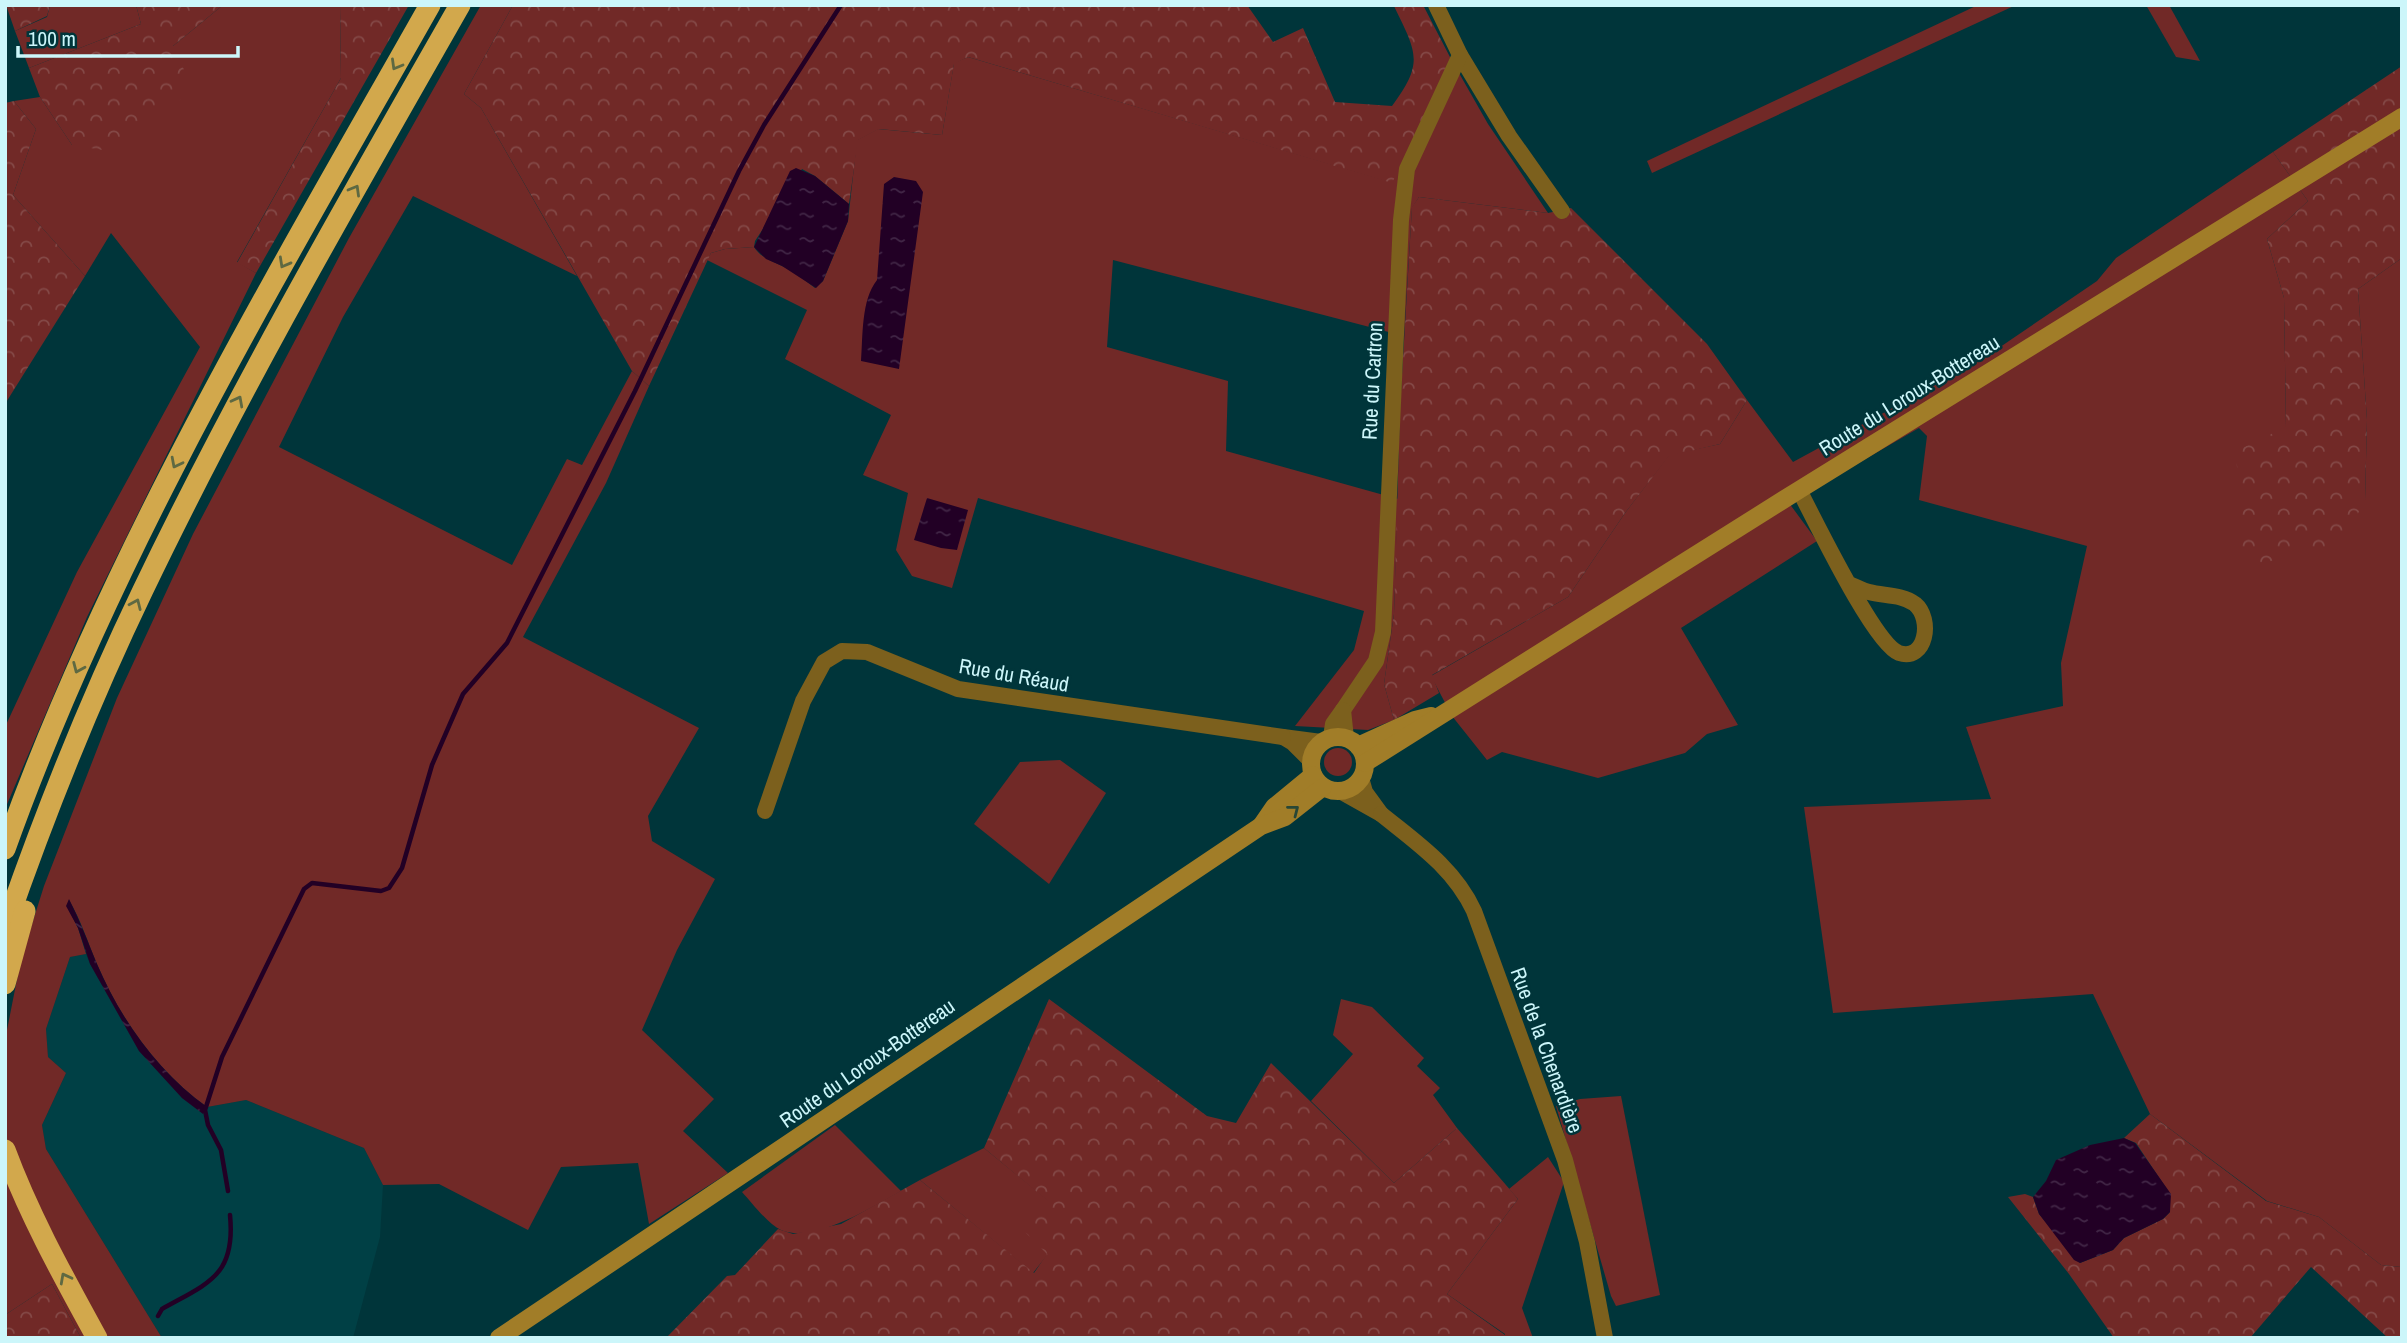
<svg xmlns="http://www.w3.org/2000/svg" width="2407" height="1343" viewBox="0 0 2407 1343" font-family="'Archivo Narrow',sans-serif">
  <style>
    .built { fill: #004045 }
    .green { fill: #712927 }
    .forest { fill: url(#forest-crowns) }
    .water { fill: url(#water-ripples) }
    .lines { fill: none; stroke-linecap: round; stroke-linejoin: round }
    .stream { stroke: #220025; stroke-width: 4.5 }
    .street { stroke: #7c601d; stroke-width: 16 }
    .secondary { stroke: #a17d28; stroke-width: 18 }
    .highway { stroke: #d2a84c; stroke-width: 21 }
    .oneway { stroke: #5e6942 }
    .oneway2 { stroke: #284736 }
    .labels { text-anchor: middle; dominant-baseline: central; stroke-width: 5; stroke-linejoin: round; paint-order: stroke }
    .street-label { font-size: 21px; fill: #ccf6fa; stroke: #00353a }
  </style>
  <defs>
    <pattern id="forest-crowns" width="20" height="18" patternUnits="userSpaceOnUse" patternTransform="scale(1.75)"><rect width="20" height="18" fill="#712927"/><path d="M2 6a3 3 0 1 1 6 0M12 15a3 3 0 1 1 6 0" fill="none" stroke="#844947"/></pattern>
    <pattern id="water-ripples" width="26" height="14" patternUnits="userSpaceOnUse" patternTransform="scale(1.75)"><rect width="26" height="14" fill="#220025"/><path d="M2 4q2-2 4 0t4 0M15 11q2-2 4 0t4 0" fill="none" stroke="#412646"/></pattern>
  </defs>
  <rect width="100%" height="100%" fill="#00353a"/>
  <!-- built -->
  <path class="built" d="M86,954L90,964L139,1051L182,1098L203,1113L207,1107L246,1100L364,1148L383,1185L380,1237L353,1338H162L46,1149L42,1125L66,1073L48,1057L46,1029L70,957Z"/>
  <!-- green -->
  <g class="green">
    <path d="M50,5H136L141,24L29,68L15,31L47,17Z"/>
    <path d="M223,5H340L341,78L237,262L256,273L87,617L5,809V727L77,572L200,347L111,233L85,276L13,195L36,129L14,101L40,97L72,145L173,46Z"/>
    <path d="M481,5H513L464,94L481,108L577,276L413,196L343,317L279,447L512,565L567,459L582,465L632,371L649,386L606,483L523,637L699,728L648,816L652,841L715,879L677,950L642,1030L714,1099L683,1131L728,1173L649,1224L638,1163L561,1167L528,1230L439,1184L383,1185L364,1148L246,1100L207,1107C158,1072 121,1020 97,964C88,943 81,920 69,900L67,906L78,928L86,954L70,957L46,1029L48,1057L66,1073L42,1125L46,1149L162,1338H81L52,1284L5,1315L7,1030L21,959L44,886L117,698L193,534L349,238Z"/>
    <path d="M1978,5H2016L1652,173L1647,161Z"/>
    <path d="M2146,5H2169L2200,61L2176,57Z"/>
    <path d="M968,57L1391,182L1451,59L1488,124L1548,213L1419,197L1412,208L1404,336L1113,260L1107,347L1228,381L1226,451L1398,499L1394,614L1384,684L1394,720L1368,730L1295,726L1354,650L1364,611L978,498L952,588L912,576L896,550L908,493L863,475L891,415L785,359L807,310L707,260L711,253L725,249L754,247C761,258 772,261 782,266C792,270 806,281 815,288L823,281L848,221L857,140L878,129L942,135L954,63Z"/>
    <path d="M2273,152L2308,201L2267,239L2284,298L2286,427L2365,500L2367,420L2358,289L2402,258V1267L2381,1265L2319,1217L2267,1201L2150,1114L2093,994L1833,1013L1804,807L1991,799L1966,727L2063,706L2061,663L2087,546L1919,500L1927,436L1919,428L1789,503L1817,541L1681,628L1738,725L1707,734L1685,753L1598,778L1502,752L1487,760L1452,716L1431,676L1568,597L1625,513L1669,455L1720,444L1747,400L1793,462L1981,360L2097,281L2116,258Z"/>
    <circle cx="1338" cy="762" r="14"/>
    <path d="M1060,760L1106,793L1049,884L974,824L1020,762Z"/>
    <path d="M1341,999L1372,1007L1424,1058L1417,1066L1440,1088L1433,1095L1457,1128L1394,1183L1311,1101L1353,1054L1333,1035Z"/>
    <path d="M1621,1096L1660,1295L1616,1306L1611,1296L1556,1106L1580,1099Z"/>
    <path d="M835,1125L901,1191C872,1207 814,1244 781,1230C769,1225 751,1202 742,1192Z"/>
    <path d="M984,1148L1049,1201L1048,1254L1033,1273L920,1180Z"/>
    <path d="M1548,1157L1564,1182L1522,1308L1533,1338H1505V1334L1447,1294L1518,1199L1509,1189Z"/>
  </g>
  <!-- forest -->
  <g class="forest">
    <path d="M6,5H50L47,16L15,31Z"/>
    <path d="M136,5H223L173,46L193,89L115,152L72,145L40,97L29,68L141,24Z"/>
    <path d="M340,5H409L256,273L237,263L341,78Z"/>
    <path d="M513,5H1247L1273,42L1303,28L1335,102L1392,106C1425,62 1416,52 1394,6L1423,5L1451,59L1392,183L968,57L954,64L942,135L879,129L858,140L849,204L815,176L802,169L755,241L754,247L725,249L711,253L649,386L632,371L481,108L464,94Z"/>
    <path d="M2402,66V258L2358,289L2367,420L2365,500L2341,546L2243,567L2236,451L2286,427L2284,298L2267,239L2308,201L2273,152Z"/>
    <path d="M14,101L36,129L13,195L85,276L5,404V103Z"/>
    <path d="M1419,197L1548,213L1571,208L1707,344L1747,400L1720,444L1669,456L1625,513L1568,597L1432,675L1439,693L1394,720L1384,684L1394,614L1400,409L1412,207Z"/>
    <path d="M1049,999L1207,1116L1236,1123L1271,1063L1394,1183L1457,1128L1518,1199L1447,1294L1505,1335V1338H666L727,1276L735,1275L778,1229L793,1234L841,1224L920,1180L1034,1273L1047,1254L1024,1231L1048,1201L984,1148Z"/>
    <path d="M2150,1114L2266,1201L2319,1217L2381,1265L2402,1267V1338H2388L2311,1267L2250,1338H2114L2069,1274L2008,1197L2025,1194L2033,1197L2039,1214L2080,1263L2113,1250L2124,1238L2163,1219L2170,1212V1194L2136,1143L2124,1138Z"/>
    <path d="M52,1284L81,1338H5V1315Z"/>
  </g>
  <!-- water -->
  <g class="water">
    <path d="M796,168L815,176L849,204L848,221L823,281L816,288L782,266L766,259L754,247L790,171Z"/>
    <path d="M894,177L916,181L923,192L899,369L861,361C863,336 861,300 877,280L884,184Z"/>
    <path d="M927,498L968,510L957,550L941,548L914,540Z"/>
    <path d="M69,899C80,921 88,942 97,964C121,1020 158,1072 207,1107L203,1114L182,1098L139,1051L90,964L78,928L66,906Z"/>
    <path d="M2124,1138L2135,1143L2171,1194L2170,1212L2163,1219L2124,1238L2113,1250L2080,1263L2074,1260L2039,1214L2033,1197L2046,1181L2056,1160L2090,1145Z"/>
  </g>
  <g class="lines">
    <!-- stream -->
    <g class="stream">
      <path d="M228,1191L221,1150L208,1125L205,1110L222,1057L304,889L312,883L381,891L389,888L402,868L432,765L463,694L507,643L635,391L739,171L764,125L841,5"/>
      <path d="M158,1316L162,1309C208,1283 236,1276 230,1215"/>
    </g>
    <!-- street -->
    <g class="street">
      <path d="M1460,55L1509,136L1562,211"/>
      <path d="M1799,490C1815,520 1874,644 1899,653C1926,662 1933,619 1915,604C1902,594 1883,596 1869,592C1862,590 1855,586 1849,584"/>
      <path d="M1343,710L1376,661L1383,632L1401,220L1407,169L1460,55L1436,5"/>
      <path d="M1331,737L1333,724L1343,710L1346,738"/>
      <path d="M1310,760L1293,743L1283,737L1321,742"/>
      <path d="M1340,791L1381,814L1365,792L1361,778"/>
      <path d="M765,811L803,701L824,662L842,651L867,652L958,689L1283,737"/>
      <path d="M1381,814C1417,843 1454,868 1474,911L1565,1160L1587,1242L1605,1338"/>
    </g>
    <!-- secondary -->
    <g class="secondary">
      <circle cx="1338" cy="764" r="27"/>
      <path d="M1358,746L1415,720L1431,716"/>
      <path d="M1365,763L1799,490L2402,117"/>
      <path d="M1261,826L1274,807L1313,775"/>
      <path d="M499,1338L1261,826L1285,817L1323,787"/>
    </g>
    <!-- highway -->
    <g class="highway">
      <path d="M5,849C111,552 275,279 430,5"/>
      <path d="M5,928C45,813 90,700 143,590C239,390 350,198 460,5"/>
      <path d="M5,984L25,911"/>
      <path d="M5,1150C29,1215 63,1276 97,1338"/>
    </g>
  </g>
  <!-- one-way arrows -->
  <defs><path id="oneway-chevron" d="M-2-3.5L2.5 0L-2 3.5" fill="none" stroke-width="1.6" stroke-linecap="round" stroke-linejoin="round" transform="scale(1.75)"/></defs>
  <g class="oneway">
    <use href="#oneway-chevron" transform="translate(396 65) rotate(120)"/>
    <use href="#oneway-chevron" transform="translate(355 190) rotate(-60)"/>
    <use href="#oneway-chevron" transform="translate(284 263) rotate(119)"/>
    <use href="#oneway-chevron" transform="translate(238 401) rotate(-62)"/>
    <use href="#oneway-chevron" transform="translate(176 463) rotate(117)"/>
    <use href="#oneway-chevron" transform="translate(136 604) rotate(-66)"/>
    <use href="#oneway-chevron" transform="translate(78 668) rotate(113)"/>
    <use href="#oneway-chevron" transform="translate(65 1278) rotate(-118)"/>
  </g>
  <use class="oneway2" href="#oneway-chevron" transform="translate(1294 810) rotate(-38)"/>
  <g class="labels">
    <!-- street labels -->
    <g class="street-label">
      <text transform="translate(1372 381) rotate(-87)">Rue du Cartron</text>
      <text transform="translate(1909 395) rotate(-32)">Route du Loroux-Bottereau</text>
      <text transform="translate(1014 675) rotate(10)">Rue du Réaud</text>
      <text transform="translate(1547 1050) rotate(70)">Rue de la Chenardière</text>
      <text transform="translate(867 1063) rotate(-35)">Route du Loroux-Bottereau</text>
    </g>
  </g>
  <!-- border -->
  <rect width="2407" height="1343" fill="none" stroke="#ccf6fa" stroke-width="14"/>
  <!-- scale -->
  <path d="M18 46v10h220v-10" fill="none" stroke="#ccf6fa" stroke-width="3.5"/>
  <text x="28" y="46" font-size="21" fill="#ccf6fa" stroke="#00353a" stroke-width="5" paint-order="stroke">100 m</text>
</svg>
